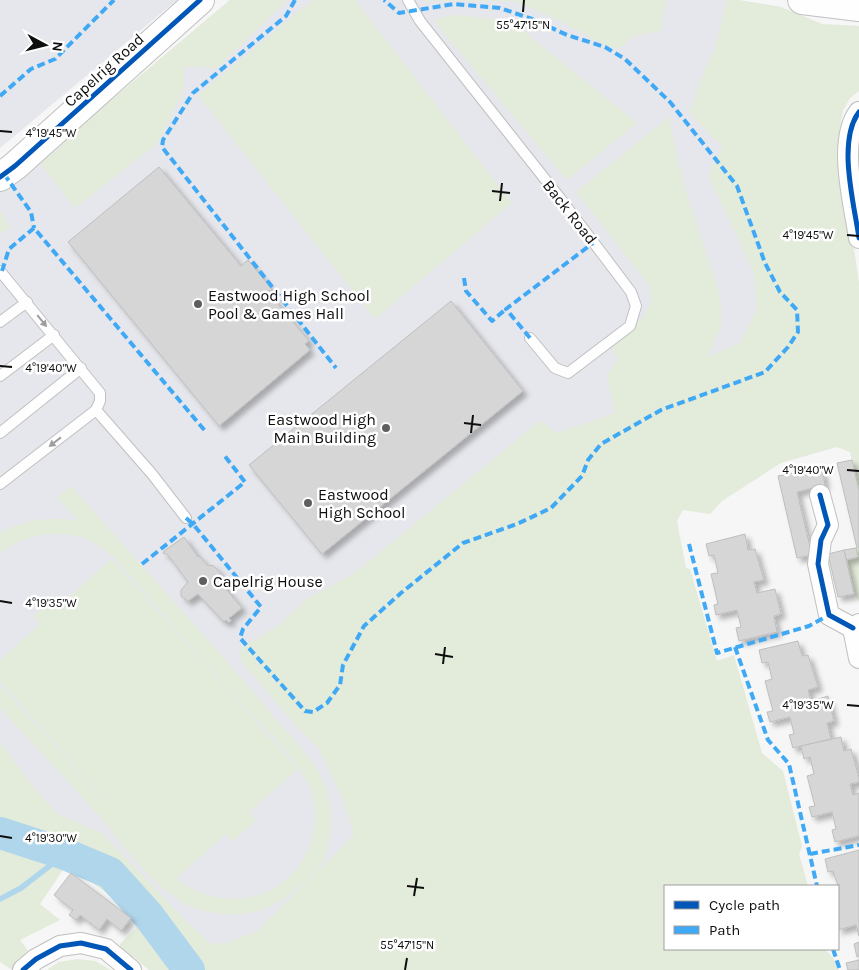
<svg xmlns="http://www.w3.org/2000/svg" width="859" height="970" viewBox="0 0 859 970" font-family="Karla,sans-serif">
  <style>
    .built { fill: #e6e7ec }
    .green { fill: #e3ebda }
    .lines { fill: none; stroke-linecap: round; stroke-linejoin: round }
    .stream { stroke: #b0d6eb; stroke-width: 5.5 }
    .river { stroke: #b0d6eb; stroke-width: 32 }
    .building { fill: #d6d6d6; stroke: #bebebe; filter: url(#shadow) }
    .lane-casing { stroke: #c0c0c0; stroke-width: 12 }
    .street-casing { stroke: #c0c0c0; stroke-width: 22 }
    .secondary-casing { stroke: #c0c0c0; stroke-width: 30 }
    .lane { stroke: #fefefe; stroke-width: 10 }
    .street { stroke: #fefefe; stroke-width: 20 }
    .secondary { stroke: #fefefe; stroke-width: 28 }
    .quiet { stroke: #3fa9f5; stroke-width: 4; stroke-dasharray: 8 4; stroke-linecap: butt }
    .cycleway-casing { stroke: #fff; stroke-width: 8 }
    .cycleway { stroke: #0057b8; stroke-width: 5 }
    .oneway { fill: #9e9e9e }
    .ticks { fill: none; stroke: #0e0e0f; stroke-width: 2 }
    .poi-dot { fill: #5f5f60; stroke: #fff; stroke-width: 2 }
    .labels { text-anchor: middle; dominant-baseline: central; stroke-width: 5; stroke-linejoin: round; paint-order: stroke }
    .street-label { font-size: 16px; fill: #0e0e0f; stroke: #fff }
    .poi-label { font-size: 16px; fill: #0e0e0f; stroke: #fff; text-anchor: start }
    .ticks-label { font-size: 12px; text-anchor: middle; fill: #0e0e0f; stroke: #fff; stroke-width: 5; stroke-linejoin: round; paint-order: stroke }
  </style>
  <defs>
    <filter id="shadow"><feDropShadow dx="4.5" dy="4.5" stdDeviation="2.5" flood-color="#0004"/></filter>
  </defs>
  <rect width="100%" height="100%" fill="#f6f6f6"/>
  <!-- built -->
  <g class="built">
    <path d="M0,0H177L0,148Z"/>
    <path d="M230,0H738L781,7L791,103L847,304L658,475L386,773L340,887L189,970L110,873L0,833V191L54,152L96,113Z"/>
  </g>
  <!-- green -->
  <g class="green">
    <path d="M230,0H287L217,68L184,67V89L158,143L75,208L40,163L54,152L96,113Z"/>
    <path d="M313,0H355L512,203L375,319L198,95Z"/>
    <path d="M424,0H667L661,31L634,36L619,49L601,43L558,20L515,1H424Z"/>
    <path d="M727,0H738L781,7L822,24L859,26V91L850,98L843,111L838,138L859,283V491L850,452L837,447L781,463L722,501L710,514L683,510L677,521L686,568L690,569L717,661L734,655L762,753L783,771L802,846L799,854L808,886H665V949H825L839,965L838,970H149L135,958L120,950V944L136,928L132,912L67,864L40,904L60,920L20,940L31,955L12,970L0,962V741L23,774L57,814L102,833L192,927L211,944L227,943L257,931L354,835L341,795L319,749L298,728L240,660L241,648L278,626L306,599L356,572L541,420L556,433L615,413L607,376L618,359L612,346L645,315L651,302L650,286L576,192L669,117L683,182L720,295L722,323L708,357L740,343L757,308L754,273L708,175L723,147L689,113L706,66L715,48Z"/>
    <path d="M453,15L510,20L637,123L567,180L433,20Z"/>
    <path d="M0,210L10,228L0,234Z"/>
    <path d="M70,487L73,488L246,683L282,727C304,750 328,776 331,810C332,824 330,845 324,859C321,867 312,875 305,882C278,907 254,918 217,913C210,912 204,912 198,909C154,893 125,846 95,811C64,776 31,743 0,708V685L137,836L0,681V660L40,624L33,616L58,594L64,601L112,559L298,769L250,812L256,820L233,841L226,834L176,879C201,898 235,905 265,893C304,877 325,830 311,790C301,763 260,723 240,702C198,655 157,607 116,559C108,553 99,545 90,541C61,528 24,534 0,554V533C33,517 43,518 78,520L57,498Z"/>
    <path d="M859,547V602L854,594L846,560L858,557L856,548Z"/>
    <path d="M77,959L95,961L111,970H49L48,969L59,962Z"/>
  </g>
  <g class="lines">
    <!-- stream -->
    <path class="stream" d="M0,899L21,888L65,854"/>
    <!-- river -->
    <path class="river" d="M0,833L65,854L110,873L148,915L189,970"/>
  </g>
  <!-- building -->
  <g class="building">
    <path d="M159,167L241,266L248,260L272,289L268,292L309,341L305,344L310,350L219,426L68,242Z"/>
    <path d="M451,301L523,391L322,554L249,465Z"/>
    <path d="M852,460L859,491V547L857,548L837,463Z"/>
    <path d="M822,470L825,485L797,492L812,555L797,558L778,476L792,473L794,477Z"/>
    <path d="M745,534L748,550L755,549L764,580L754,582L757,593L775,589L781,614L774,616L777,632L739,641L736,628L741,627L737,610L716,615L714,605L718,604L711,574L718,573L714,555L709,556L706,544Z"/>
    <path d="M184,537L198,557L199,556L207,565L214,566L220,573L219,579L227,588L226,589L242,608L229,618L231,621L229,623L226,620L224,622L198,594L188,601L181,596V590L188,582L168,555L163,553L164,551Z"/>
    <path d="M856,548L858,557L846,560L844,550Z"/>
    <path d="M844,550L854,594L838,597L828,554Z"/>
    <path d="M798,641L802,656L808,655L818,687L808,690L811,701L828,696L834,721L827,723L831,739L793,748L789,735L794,734L790,717L770,722L767,712L773,711L765,681L772,679L768,662L762,663L759,650Z"/>
    <path d="M841,737L844,751L851,749L859,778V782L850,784L853,795L859,793V836L835,842L832,830L836,829L832,812L812,817L809,807L815,806L807,776L814,774L810,757L804,759L801,746Z"/>
    <path d="M859,850V936L856,925L838,930V886L833,871L828,872L825,859Z"/>
    <path d="M71,873L131,918L121,931L107,919L99,930L80,915L76,920L69,915L73,910L54,895Z"/>
    <path d="M859,942V956L857,957L854,944Z"/>
    <path d="M859,960V970H848L846,963Z"/>
  </g>
  <g class="lines">
    <!-- lane casing -->
    <g class="lane-casing">
      <g id="lane">
        <path d="M408,0L420,21L560,198L631,292L636,306L630,326L568,373L555,368L530,338"/>
        <path d="M0,271L100,393V401L96,410L0,484"/>
        <path d="M0,322L27,302"/>
        <path d="M0,376L54,335"/>
        <path d="M96,410L152,474L186,518"/>
        <path d="M0,433L81,368"/>
      </g>
    </g>
    <!-- street casing -->
    <g class="street-casing">
      <g id="street">
        <path d="M859,112C837,141 854,203 859,238"/>
        <path d="M820,495L828,525L821,540L818,564L829,615L853,628"/>
        <path d="M859,624L853,628L859,658"/>
        <path d="M23,970L36,959L60,946L81,943L106,949L131,970"/>
      </g>
    </g>
    <!-- secondary casing -->
    <g class="secondary-casing">
      <g id="secondary">
        <path d="M802,0L859,7"/>
        <path d="M0,177L15,166L200,0"/>
      </g>
    </g>
    <!-- lane -->
    <use href="#lane" class="lane"/>
    <!-- street -->
    <use href="#street" class="street"/>
    <!-- secondary -->
    <use href="#secondary" class="secondary"/>
    <!-- quiet -->
    <g class="quiet">
      <path d="M295,0L286,16L193,93L163,140L162,147L336,368"/>
      <path d="M0,96L31,69L55,59L114,0"/>
      <path d="M4,174L31,212L34,228"/>
      <path d="M2,271L9,249L34,228L206,432"/>
      <path d="M464,278L466,291L492,321L506,309"/>
      <path d="M530,338L506,309L593,243"/>
      <path d="M186,518L193,524L261,607L243,629L240,638L305,711L313,712L327,703L340,685L343,665L364,626L401,593L463,543L517,524L551,508L582,476L588,460L601,444L661,410L765,372L788,347L798,332L797,310L780,292L765,263L737,186L670,102L625,59L605,47L567,35L532,19L500,8L454,4L399,13L384,0"/>
      <path d="M689,544L717,653L809,626L829,615"/>
      <path d="M142,564L245,482L224,455"/>
      <path d="M735,647L768,740L789,764L817,886"/>
      <path d="M810,854L859,845"/>
      <path d="M833,949L840,970"/>
    </g>
    <!-- cycleway casing -->
    <g class="cycleway-casing">
      <g id="cycleway">
        <path d="M859,112C837,141 854,203 859,238"/>
        <path d="M0,177L15,166L200,0"/>
        <path d="M820,495L828,525L821,540L818,564L829,615L853,628"/>
        <path d="M23,970L36,959L60,946L81,943L106,949L131,970"/>
      </g>
    </g>
    <!-- cycleway -->
    <use href="#cycleway" class="cycleway"/>
  </g>
  <!-- one-way arrows -->
  <defs><path id="oneway-solid" d="M-6-.8H1V-3.2L6.5 0L1 3.2V.8H-6Z" transform="scale(1.25)"/></defs>
  <g class="oneway">
    <use href="#oneway-solid" transform="translate(42 321) rotate(51)"/>
    <use href="#oneway-solid" transform="translate(55 442) rotate(142)"/>
  </g>
  <!-- ticks -->
  <path class="ticks" d="M523,12L524,0M0,131L12,132M492,191L510,193M500,201L502,183M847,235L859,236M0,366L12,367M464,423L481,425M471,433L473,415M847,470L859,471M0,601L12,603M435,654L453,657M443,664L445,647M847,705L859,706M0,836L12,838M407,886L424,888M414,896L417,878M405,970L407,958"/>
  <!-- markers -->
  <g class="poi-dot">
    <circle cx="198" cy="304" r="5"/>
    <circle cx="386" cy="428" r="5"/>
    <circle cx="308" cy="503" r="5"/>
    <circle cx="203" cy="581" r="5"/>
  </g>
  <g class="labels">
    <!-- street labels -->
    <g class="street-label">
      <text transform="translate(104 70) rotate(-42)">Capelrig Road</text>
      <text transform="translate(570 212) rotate(52)">Back Road</text>
    </g>
    <!-- poi labels -->
    <g class="poi-label">
      <text x="208" y="295">Eastwood High School<tspan x="208" dy="18">Pool &amp; Games Hall</tspan></text>
      <text x="376" y="419" text-anchor="end">Eastwood High<tspan x="376" dy="18">Main Building</tspan></text>
      <text x="318" y="494">Eastwood<tspan x="318" dy="18">High School</tspan></text>
      <text x="213" y="581">Capelrig House</text>
    </g>
  </g>
  <g class="ticks-label">
    <text x="523" y="29">55°47'15"N</text>
    <text x="51" y="137">4°19'45"W</text>
    <text x="808" y="239">4°19'45"W</text>
    <text x="51" y="372">4°19'40"W</text>
    <text x="808" y="474">4°19'40"W</text>
    <text x="51" y="607">4°19'35"W</text>
    <text x="808" y="709">4°19'35"W</text>
    <text x="51" y="842">4°19'30"W</text>
    <text x="407" y="949">55°47'15"N</text>
  </g>
  <!-- legend -->
  <rect x="664" y="885" width="175" height="65" fill="#ffffff" stroke="#9f9f9f"/>
  <rect x="674" y="901" width="25" height="8" fill="#0057b8" stroke="#9f9f9f"/>
  <text x="709" y="910" font-size="15" fill="#0e0e0f">Cycle path</text>
  <rect x="674" y="926" width="25" height="8" fill="#3fa9f5" stroke="#9f9f9f"/>
  <text x="709" y="935" font-size="15" fill="#0e0e0f">Path</text>
  <!-- north arrow -->
  <g transform="translate(45 45) rotate(97)" stroke="#ffffff" stroke-width="4" paint-order="stroke">
  <path d="M0-4L9 19L0 12L-9 19Z" fill="#0e0e0f"/>
  <text y="-8" font-size="14" font-weight="bold" text-anchor="middle" fill="#0e0e0f">N</text>
  </g>
</svg>
